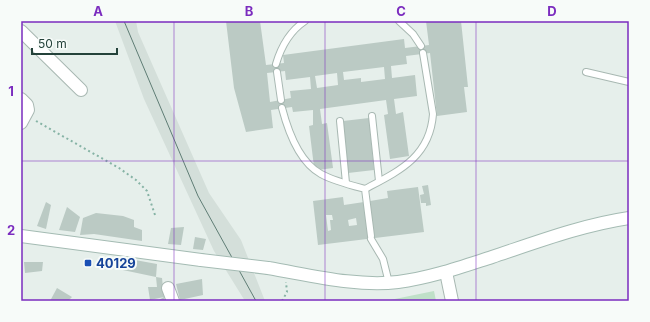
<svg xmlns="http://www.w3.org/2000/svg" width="650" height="322" viewBox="0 0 650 322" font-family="Inter,sans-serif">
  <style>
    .built { fill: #d4dfda }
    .green { fill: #bfe0c8 }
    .building { fill: #bbcac4; fill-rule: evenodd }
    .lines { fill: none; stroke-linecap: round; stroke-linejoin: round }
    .service-casing { stroke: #a8b8b2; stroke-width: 8 }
    .minor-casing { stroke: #a8b8b2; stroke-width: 14 }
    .secondary-casing { stroke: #a4bbb3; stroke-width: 14 }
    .path { stroke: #86b3a5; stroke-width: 2; stroke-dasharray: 2 3; stroke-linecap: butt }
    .service { stroke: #fff; stroke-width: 6 }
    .minor { stroke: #fff; stroke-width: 12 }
    .secondary { stroke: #fff; stroke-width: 12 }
    .tram { stroke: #5f7d75; stroke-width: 1 }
    .secondary-bridge-casing { stroke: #a4bbb3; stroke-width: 14; stroke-linecap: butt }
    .secondary-bridge { stroke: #fff; stroke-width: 12 }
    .grid { fill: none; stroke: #7b2cbf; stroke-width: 1; stroke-opacity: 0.55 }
    .transit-dot { fill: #1a4fb4; stroke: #f7fbf9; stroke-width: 1.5 }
    .labels { text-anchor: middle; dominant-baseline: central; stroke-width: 4; stroke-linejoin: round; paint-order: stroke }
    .transit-label { font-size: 13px; font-weight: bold; fill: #164399; stroke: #f7fbf9; text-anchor: start }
    .neatline { fill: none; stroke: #7b2cbf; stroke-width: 1.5 }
    .grid-label { font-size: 13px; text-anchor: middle; font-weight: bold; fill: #7b2cbf }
  </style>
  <rect width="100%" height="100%" fill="#e6efeb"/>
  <!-- built -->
  <path class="built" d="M115,21H136L138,32L209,193L241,240L265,301H245L214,251L144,99Z"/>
  <!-- green -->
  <path class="green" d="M434,291L436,301H385Z"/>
  <!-- building -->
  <g class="building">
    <path d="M226,21H260L266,65L284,63L283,55L404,39L405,48L429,45L426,21H461L468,87H464L467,112L437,116L430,53L406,56L407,64L391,66L392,78L415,75L417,96L394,99L396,114L403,112L409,156L390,159L384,115L388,114L386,100L320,109L322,124L327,123L333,168L318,170L314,167L309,126L313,125V110L293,112L292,107L271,110L273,128L246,132L234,88ZM384,67L385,79L361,82V78L344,80L343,72ZM285,71L286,80L310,77L311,89L290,91L291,98L270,102L267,73ZM337,73L338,85L317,88L315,76Z"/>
    <path d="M369,118L374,170L348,173L343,121Z"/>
    <path d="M428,185L431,205L426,206V203H421L420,195L424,194L422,186Z"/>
    <path d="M418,187L424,232L318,245L313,201L343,197L344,205L364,202L368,236L374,235L370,201L388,198L387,191ZM326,215H332L333,220H330L331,230L328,231ZM356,218L357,225L349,226L348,220Z"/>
    <path d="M46,202L51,205L46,229L37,226Z"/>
    <path d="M67,207L80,217L75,232L59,230Z"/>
    <path d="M96,213L123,216L134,220V227L142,230V241L94,234L80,235L83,218Z"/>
    <path d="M184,227L181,245L168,244L171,228Z"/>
    <path d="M195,237L206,239L203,250L193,249Z"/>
    <path d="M124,258L157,264L156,277L118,269Z"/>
    <path d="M24,262H43L42,271L25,273Z"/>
    <path d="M156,277L162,278L164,297L165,301H157L164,297L150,300L148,287H157Z"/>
    <path d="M202,279L203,295L180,300L176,284Z"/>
    <path d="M57,288L72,297L68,301H50Z"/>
  </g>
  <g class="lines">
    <!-- service casing -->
    <g class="service-casing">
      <g id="service">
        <path d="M399,21L413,34L421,46"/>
        <path d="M276,64C281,47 290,31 305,21"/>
        <path d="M277,72L281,100"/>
        <path d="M586,72L629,82"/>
        <path d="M282,108C288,131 299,162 321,174C334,181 350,185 365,189L371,236"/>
        <path d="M372,116L379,181"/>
        <path d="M340,121L346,183"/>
        <path d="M365,189C399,171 430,157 433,114L423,53"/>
        <path d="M371,239L383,259L389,283"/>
      </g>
    </g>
    <!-- minor casing -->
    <g class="minor-casing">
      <g id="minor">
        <path d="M21,31L81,90"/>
        <path d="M21,99L27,105L28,110L21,123"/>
        <path d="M446,272L452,301"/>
        <path d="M168,288L173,301"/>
      </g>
    </g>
    <!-- secondary casing -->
    <g class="secondary-casing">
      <g id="secondary">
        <path d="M21,236L201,260"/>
        <path d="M268,268C310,275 356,287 398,282C430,278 461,267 492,257C537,242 582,225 629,218"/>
      </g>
    </g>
    <!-- path -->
    <g class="path">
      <path d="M36,121L119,168L136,180L147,191L155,215"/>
      <path d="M282,301L287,292L286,282"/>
    </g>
    <!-- service -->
    <use href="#service" class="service"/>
    <!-- minor -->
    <use href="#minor" class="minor"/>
    <!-- secondary -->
    <use href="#secondary" class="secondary"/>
    <!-- tram -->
    <path class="tram" d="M124,21L198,196L256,301"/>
    <!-- secondary-bridge casing -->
    <g class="secondary-bridge-casing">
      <path id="secondary-bridge" d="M201,260L268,268"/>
    </g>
    <!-- secondary-bridge -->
    <use href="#secondary-bridge" class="secondary-bridge"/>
  </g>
  <!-- grid -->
  <path class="grid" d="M174,21V301M325,21V301M476,21V301M21,161H629"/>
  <!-- markers -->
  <rect class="transit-dot" x="84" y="259" width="8" height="8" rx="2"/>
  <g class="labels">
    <!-- transit labels -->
    <g class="transit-label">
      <text x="96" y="263">40129</text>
    </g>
  </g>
  <!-- border -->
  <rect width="650" height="322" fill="none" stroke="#f7fbf9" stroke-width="44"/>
  <!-- scale -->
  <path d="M32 48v6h85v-6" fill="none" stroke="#24423a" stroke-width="2"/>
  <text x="38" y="48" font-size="12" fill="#24423a" stroke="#f7fbf9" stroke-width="3" paint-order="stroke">50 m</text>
  <rect x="22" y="22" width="606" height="278" class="neatline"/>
  <g class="grid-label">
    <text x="98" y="16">A</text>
    <text x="249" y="16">B</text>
    <text x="401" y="16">C</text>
    <text x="552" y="16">D</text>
    <text x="11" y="96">1</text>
    <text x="11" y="235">2</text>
  </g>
</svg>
